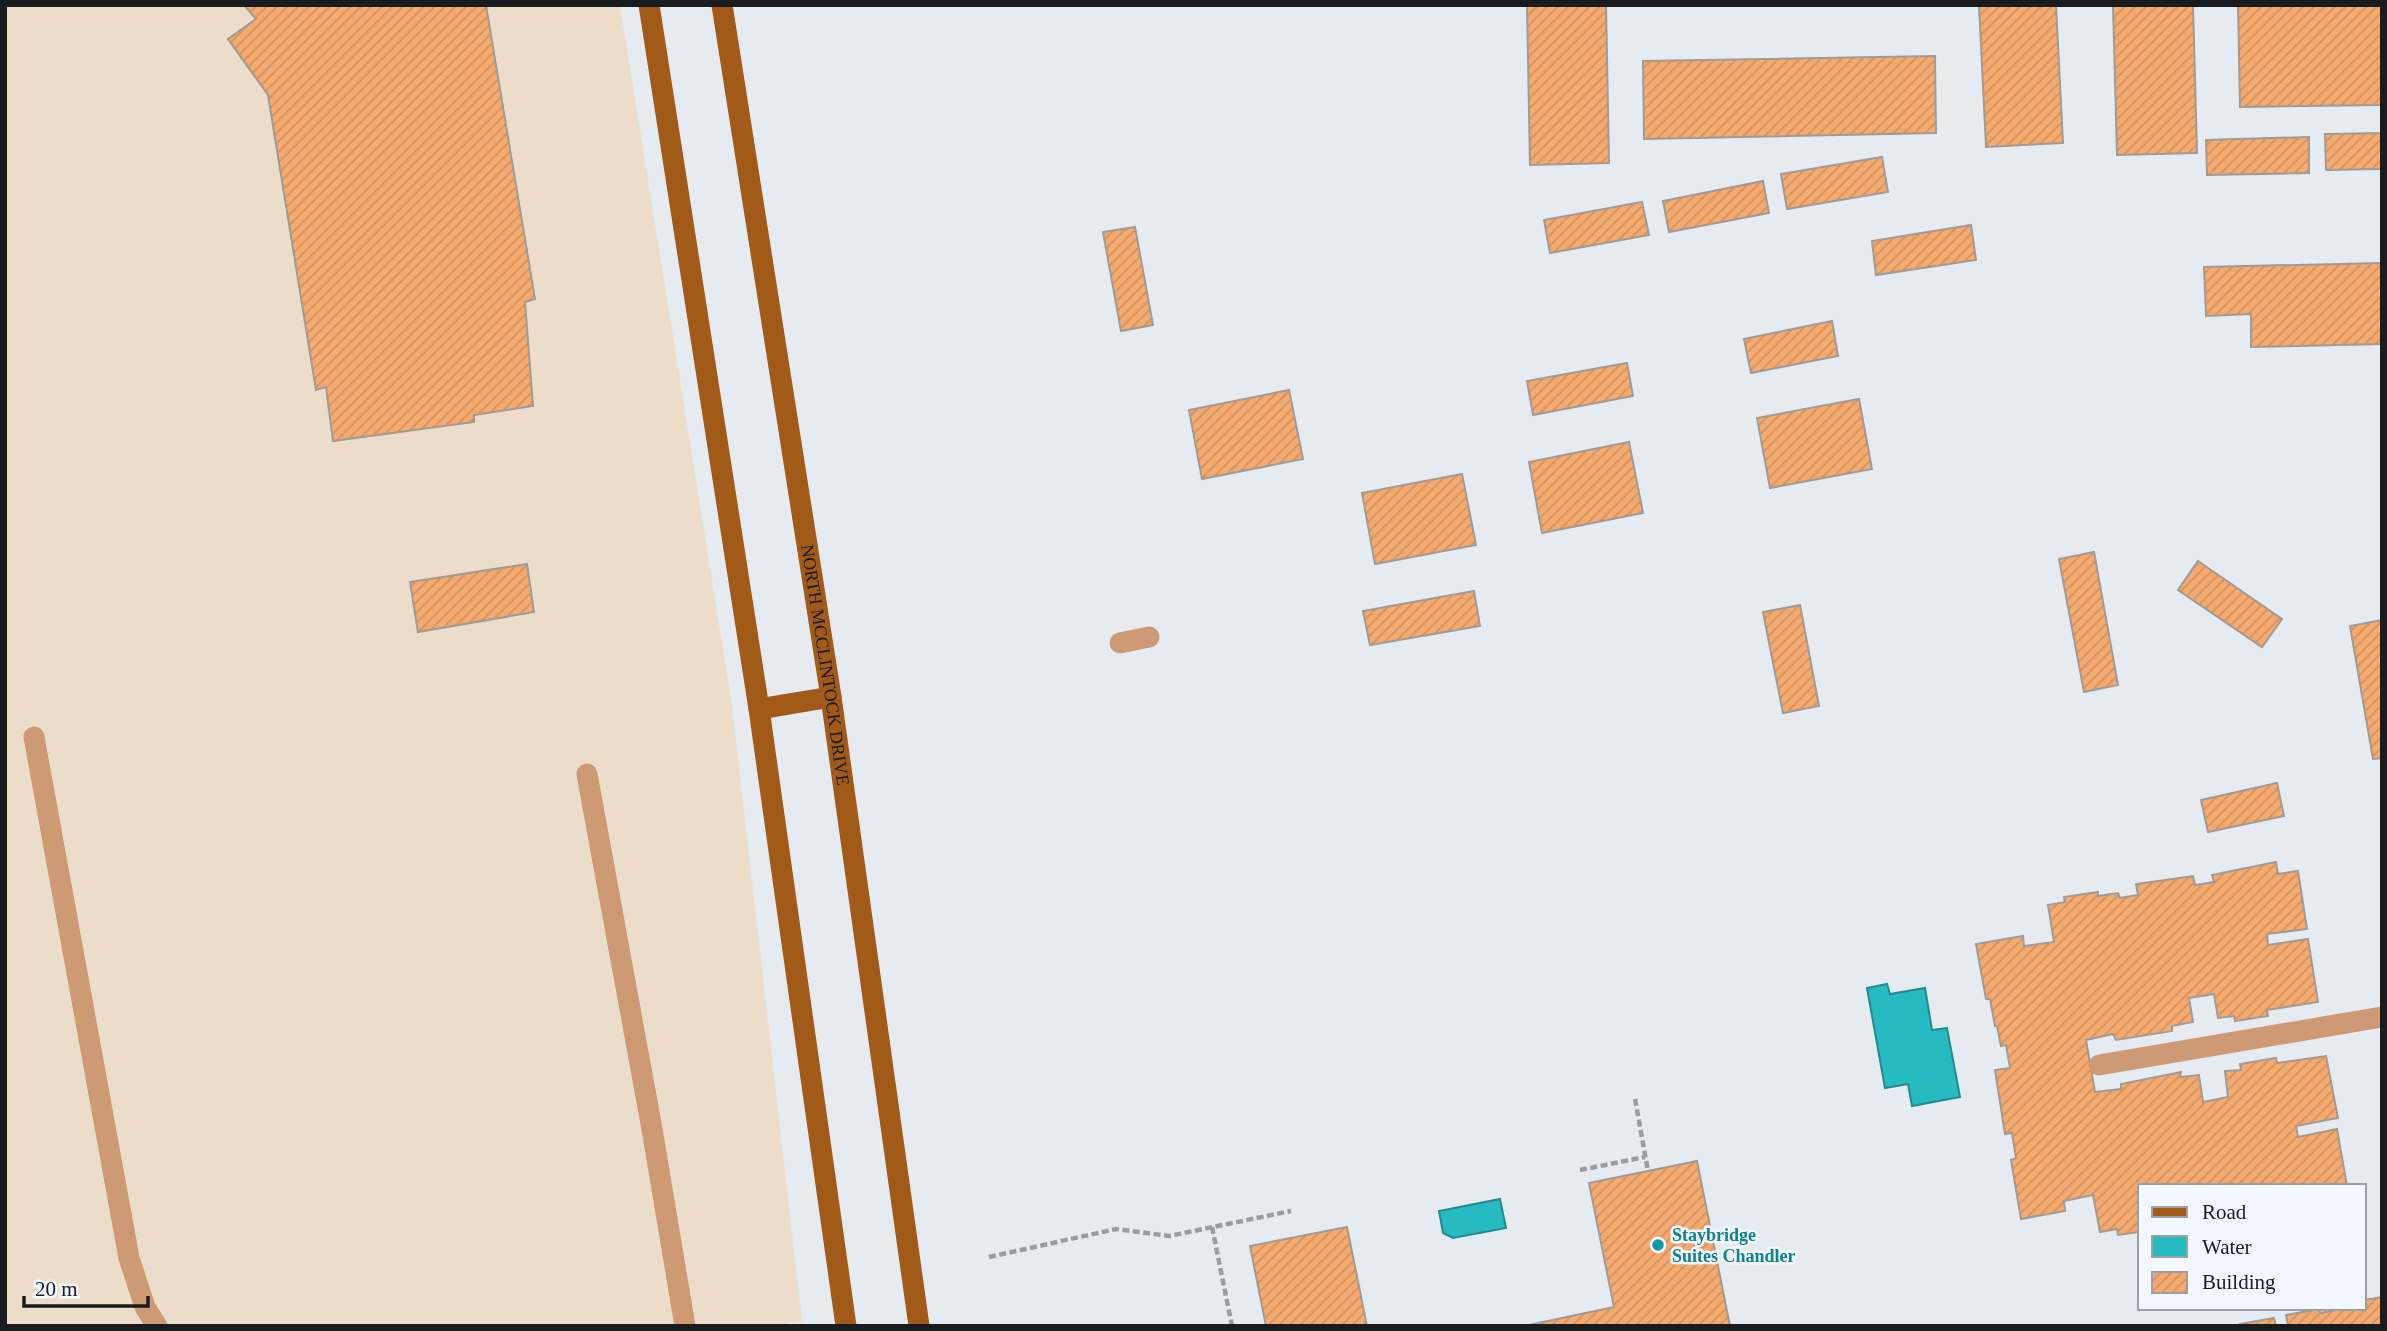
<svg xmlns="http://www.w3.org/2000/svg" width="2387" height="1331" viewBox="0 0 2387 1331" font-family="Georgia,serif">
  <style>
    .commercial { fill: #ecddcb }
    .water { fill: #26bbc0; stroke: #228b8f; stroke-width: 2 }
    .building { fill: url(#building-hatch); stroke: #a29a95; stroke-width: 2 }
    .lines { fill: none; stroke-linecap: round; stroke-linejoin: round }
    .path { stroke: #999ca2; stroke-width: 4.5; stroke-dasharray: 7 3.5; stroke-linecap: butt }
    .minor { stroke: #cd9a75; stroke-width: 21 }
    .major { stroke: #a25a18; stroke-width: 21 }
    .culture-dot { fill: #0f9aa8; stroke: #f3f7ff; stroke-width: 2.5 }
    .labels { text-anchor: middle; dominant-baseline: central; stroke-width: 5; stroke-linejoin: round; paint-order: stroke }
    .street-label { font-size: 18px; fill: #1a1b1e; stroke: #f3f7ff }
    .culture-label { font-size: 18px; font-weight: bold; fill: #0d838f; stroke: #f3f7ff; text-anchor: start }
  </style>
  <defs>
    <pattern id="building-hatch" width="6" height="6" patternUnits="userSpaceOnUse" patternTransform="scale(1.75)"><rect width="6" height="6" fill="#f5aa6f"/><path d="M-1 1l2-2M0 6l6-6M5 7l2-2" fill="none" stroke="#d19260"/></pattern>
  </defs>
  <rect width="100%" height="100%" fill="#e6eaf1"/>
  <!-- commercial -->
  <path class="commercial" d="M5,5H620L732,705L802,1321L772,1326H5Z"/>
  <!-- water -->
  <g class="water">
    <path d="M1887,984L1890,994L1925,988L1932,1030L1947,1028L1960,1097L1912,1106L1908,1084L1885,1088L1867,988Z"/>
    <path d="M1500,1199L1506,1228L1453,1238L1443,1233L1439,1211Z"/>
  </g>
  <!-- building -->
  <g class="building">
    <path d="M244,5H486L535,299L525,302L533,406L474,415V422L333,441L326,387L316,390L268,95L228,39L256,19Z"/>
    <path d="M1527,5H1606L1609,163L1530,165Z"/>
    <path d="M1979,5H2056L2063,143L1986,147Z"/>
    <path d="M2113,5H2193L2197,153L2117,155Z"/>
    <path d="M2238,5H2382V105L2240,107Z"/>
    <path d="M1935,56L1936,133L1644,139L1643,61Z"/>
    <path d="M2382,133V169L2326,170L2325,134Z"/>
    <path d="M2309,137V173L2207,175L2206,140Z"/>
    <path d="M1882,157L1888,192L1787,209L1781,174Z"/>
    <path d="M1763,181L1769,213L1669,232L1663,201Z"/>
    <path d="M1642,202L1649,235L1550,253L1544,220Z"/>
    <path d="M1971,225L1976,260L1876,275L1872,241Z"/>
    <path d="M1135,227L1153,325L1121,331L1103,232Z"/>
    <path d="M2382,263V344L2251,347V314L2206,316L2204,267Z"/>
    <path d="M1832,321L1838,356L1751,373L1744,339Z"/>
    <path d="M1627,363L1633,396L1533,415L1527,381Z"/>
    <path d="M1289,390L1303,459L1202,479L1189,410Z"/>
    <path d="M1859,399L1872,469L1770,488L1757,418Z"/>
    <path d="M1629,442L1643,513L1542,533L1529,462Z"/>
    <path d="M1462,474L1476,545L1375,564L1362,493Z"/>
    <path d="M2094,552L2118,685L2084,692L2059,559Z"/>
    <path d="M2198,561L2282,619L2262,647L2178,590Z"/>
    <path d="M527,564L534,612L418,632L410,582Z"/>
    <path d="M1474,591L1480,626L1370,645L1363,611Z"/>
    <path d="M1800,605L1819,706L1783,713L1763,612Z"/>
    <path d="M2382,620V758L2373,759L2350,626Z"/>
    <path d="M2277,783L2284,816L2208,832L2201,800Z"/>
    <path d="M2276,862L2278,874L2298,871L2307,929L2267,934L2268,945L2308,939L2318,1002L2267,1010L2268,1016L2235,1021L2234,1016L2218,1018L2214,994L2189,998L2193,1022L2172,1026V1031L2116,1040L2113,1034L2086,1040L2095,1092L2121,1089V1084L2181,1072L2180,1077L2199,1075L2203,1102L2228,1097L2225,1071L2241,1070L2240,1064L2276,1058L2277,1063L2326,1056L2338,1118L2296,1126L2298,1137L2337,1129L2347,1186H2140V1232L2118,1235L2117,1229L2100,1232L2093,1195L2064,1201L2065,1211L2021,1219L2011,1160L2016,1158L2012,1133L2005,1134L1995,1070L2010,1068L2006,1045L2001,1046L1997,1026H1995L1990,999H1986L1976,944L2023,936L2024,946L2054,942L2048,905L2065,902L2064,897L2098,892V896L2118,893L2120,898L2138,895L2136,884L2193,876L2195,885L2214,882L2212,875Z"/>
    <path d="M1697,1161L1730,1326H1524L1614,1307L1589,1183Z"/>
    <path d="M1347,1227L1367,1326H1266L1250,1246Z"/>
    <path d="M2382,1297V1326H2288L2286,1315L2319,1309L2320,1313L2348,1308H2364V1300Z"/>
    <path d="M2274,1318L2276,1326H2241L2240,1324Z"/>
  </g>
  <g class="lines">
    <!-- path -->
    <g class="path">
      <path d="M1635,1099L1648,1171"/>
      <path d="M1580,1170L1645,1157"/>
      <path d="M1212,1227L1232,1326"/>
      <path d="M989,1257L1116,1229L1169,1236L1291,1211"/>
    </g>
    <!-- minor -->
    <g class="minor">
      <path d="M1120,643L1149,637"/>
      <path d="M34,737L129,1258L145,1307L157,1326"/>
      <path d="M587,774L652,1129L685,1326"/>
      <path d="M2099,1065L2382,1017"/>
    </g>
    <!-- major -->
    <g class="major">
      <path d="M649,5L759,709L846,1326"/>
      <path id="s1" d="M722,5L831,697L919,1326"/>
      <path d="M759,709L831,697"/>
    </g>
  </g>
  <!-- markers -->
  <circle class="culture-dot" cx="1658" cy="1245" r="7"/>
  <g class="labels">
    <!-- street labels -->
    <g class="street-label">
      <text stroke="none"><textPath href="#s1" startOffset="668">NORTH MCCLINTOCK DRIVE</textPath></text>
    </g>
    <!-- culture labels -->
    <g class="culture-label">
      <text x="1672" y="1235">Staybridge<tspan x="1672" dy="21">Suites Chandler</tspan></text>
    </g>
  </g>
  <!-- border -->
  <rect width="2387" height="1331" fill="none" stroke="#1a1b1e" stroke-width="14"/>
  <!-- legend -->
  <rect x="2138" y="1184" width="228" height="126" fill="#f3f7ff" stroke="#9c9fa5" stroke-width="2"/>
  <rect x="2152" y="1207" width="35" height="10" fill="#a25a18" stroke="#9c9fa5" stroke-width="2"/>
  <text x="2202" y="1219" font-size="21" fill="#1a1b1e">Road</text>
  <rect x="2152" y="1236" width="35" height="21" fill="#26bbc0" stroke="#9c9fa5" stroke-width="2"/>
  <text x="2202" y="1254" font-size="21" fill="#1a1b1e">Water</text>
  <rect x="2152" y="1272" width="35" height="21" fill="url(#building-hatch)" stroke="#9c9fa5" stroke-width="2"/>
  <text x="2202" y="1289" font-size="21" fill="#1a1b1e">Building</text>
  <!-- scale -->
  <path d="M24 1296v10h124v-10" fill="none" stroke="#1a1b1e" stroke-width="3.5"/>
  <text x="35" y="1296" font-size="21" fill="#1a1b1e" stroke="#f3f7ff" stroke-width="5" paint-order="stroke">20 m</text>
</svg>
